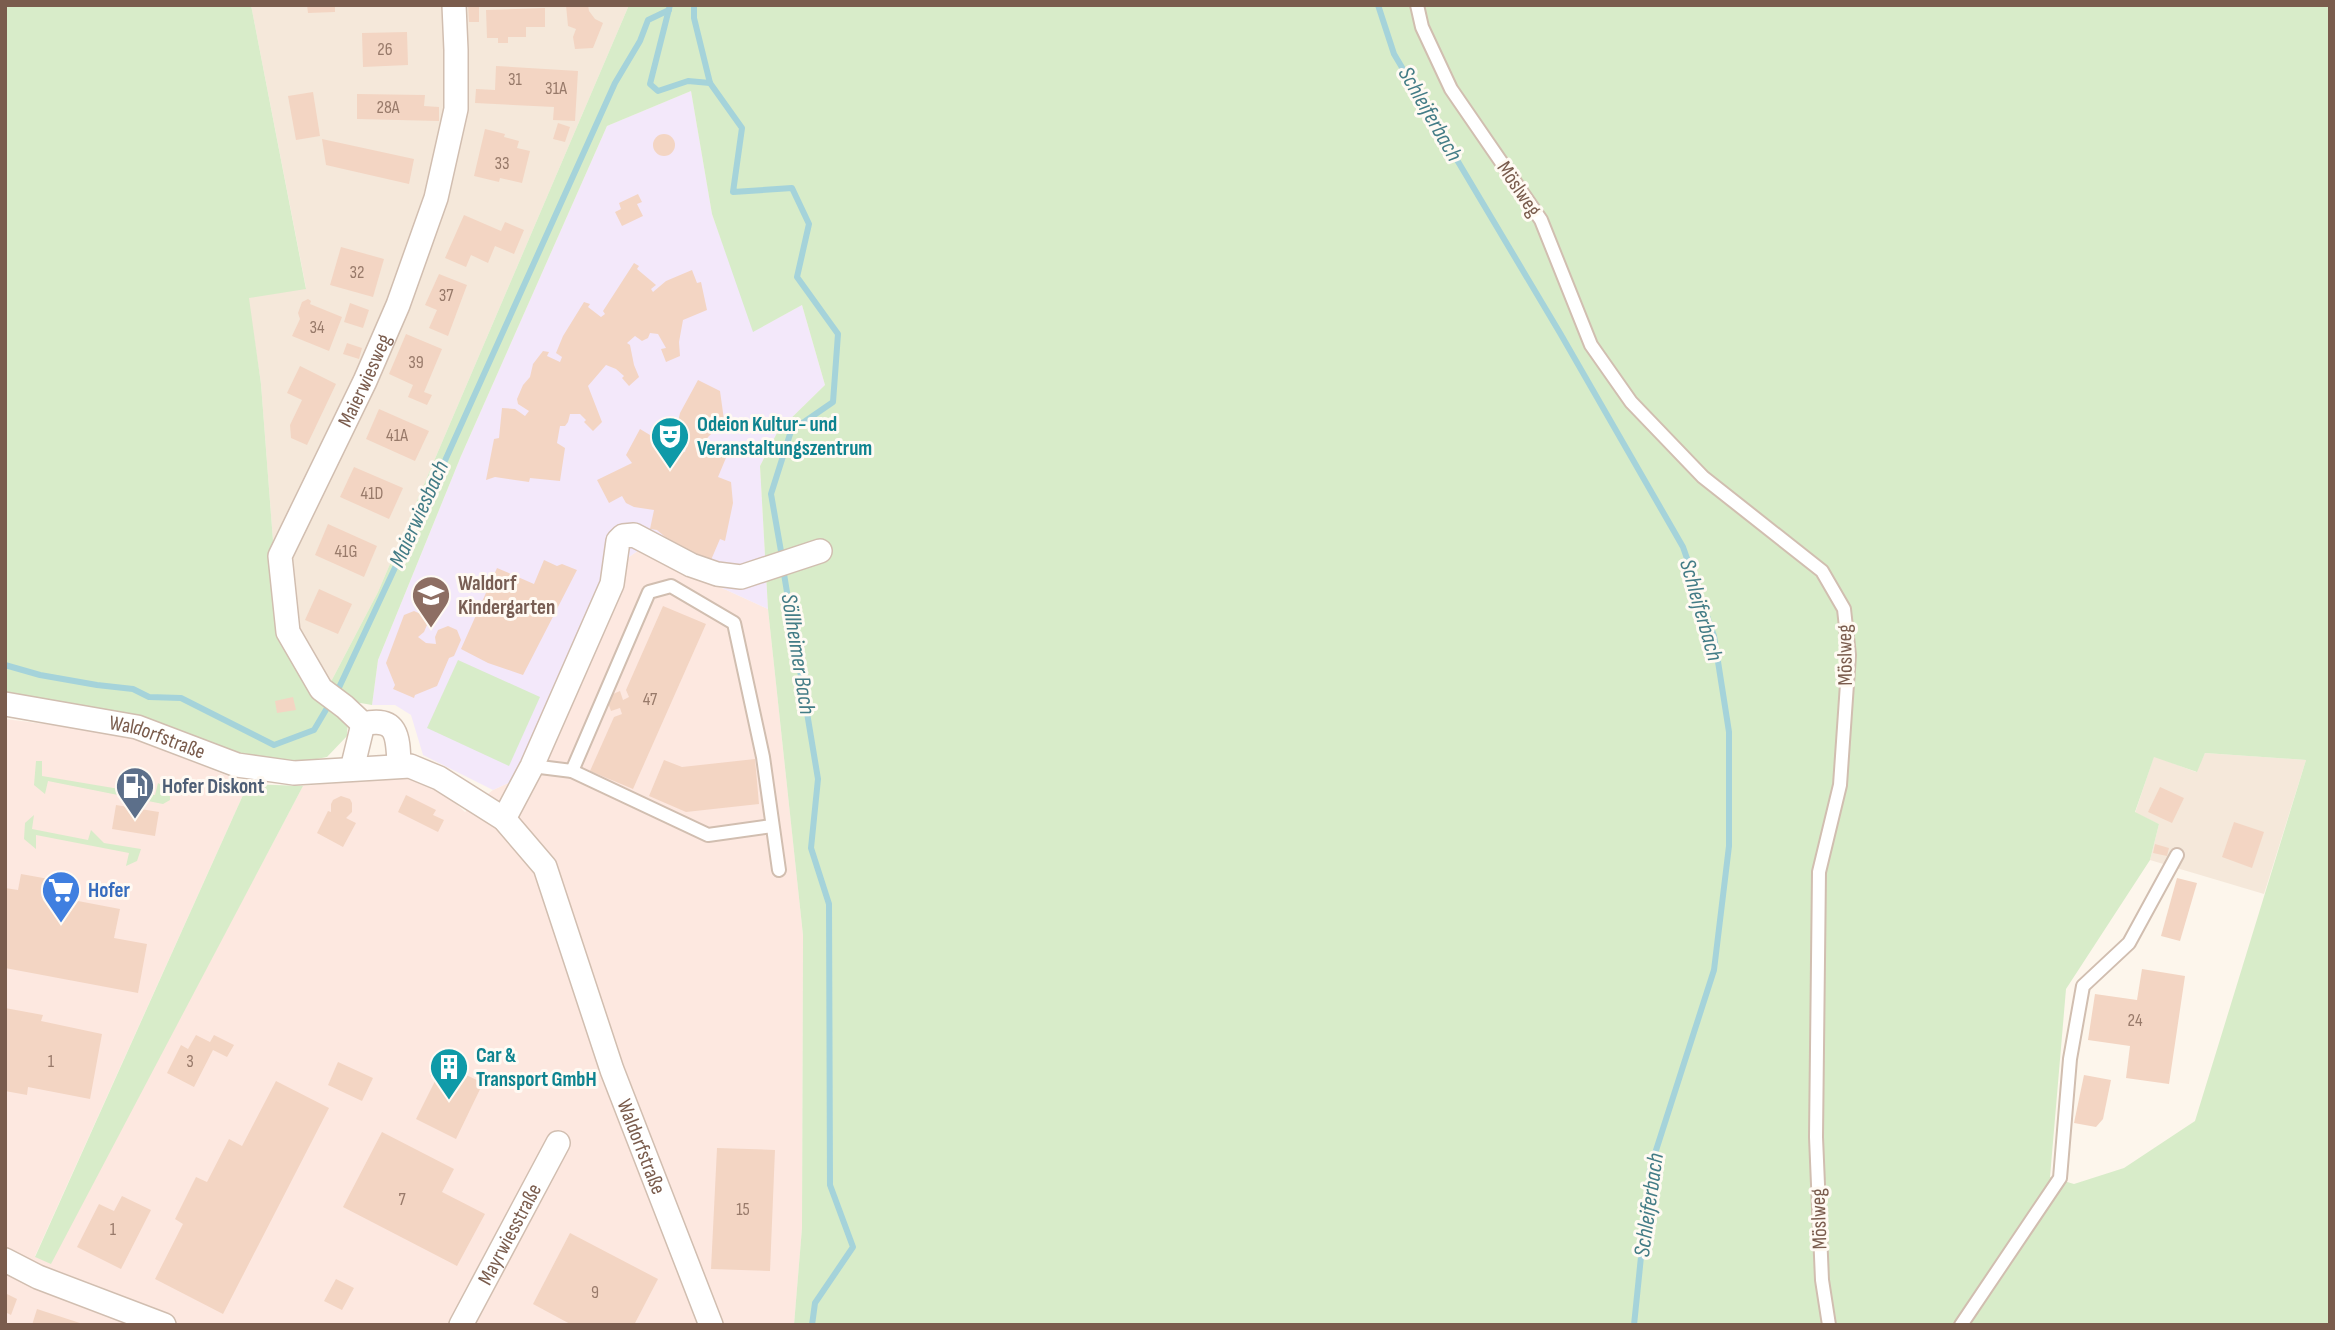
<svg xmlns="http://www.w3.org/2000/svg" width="2335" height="1330" viewBox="0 0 2335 1330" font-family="'Sofia Sans Condensed',sans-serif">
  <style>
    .residential { fill: #f5e8da }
    .commercial { fill: #fde8e0 }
    .education { fill: #f3e8fa }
    .green { fill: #d8ecc9; fill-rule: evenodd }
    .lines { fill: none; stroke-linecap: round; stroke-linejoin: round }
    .stream { stroke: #a5d3da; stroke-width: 6 }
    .building { fill: #f3d5c3 }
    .service-casing { stroke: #d1beb0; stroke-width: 16 }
    .minor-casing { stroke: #d1beb0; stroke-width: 26 }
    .service { stroke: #fff; stroke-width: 12 }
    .minor { stroke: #fff; stroke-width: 23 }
    .labels { text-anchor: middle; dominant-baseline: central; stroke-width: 6; stroke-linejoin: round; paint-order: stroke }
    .number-label { font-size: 18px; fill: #987a6a }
    .street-label { font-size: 21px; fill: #7a5c4d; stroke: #fffaf3 }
    .culture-label { font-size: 21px; font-weight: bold; fill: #0d838f; stroke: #fffaf3; text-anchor: start }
    .education-label { font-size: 21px; font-weight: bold; fill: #785e54; stroke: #fffaf3; text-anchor: start }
    .service-label { font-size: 21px; font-weight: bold; fill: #4e5e75; stroke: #fffaf3; text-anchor: start }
    .shop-label { font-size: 21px; font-weight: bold; fill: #366cbe; stroke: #fffaf3; text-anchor: start }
    .water-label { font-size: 23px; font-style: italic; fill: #437c86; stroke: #fffaf3 }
  </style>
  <rect width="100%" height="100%" fill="#fdf6ec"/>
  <!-- residential -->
  <g class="residential">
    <path d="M251,5H629L378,592L324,695L280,632L261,384L248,297L306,288Z"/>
    <path d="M2205,753L2306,760L2264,894L2150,860L2159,824L2135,813L2154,756L2196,772Z"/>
  </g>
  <!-- commercial -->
  <path class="commercial" d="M639,550L768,609L803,935L802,1228L794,1325H5V719L124,734L248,784L35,1256L50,1263L303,786L404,776L445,794L465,812L493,790L515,780L609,571Z"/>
  <!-- education -->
  <path class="education" d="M691,91L712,214L754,331L802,305L825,385L778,431L760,466L768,609L639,550L609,571L515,780L493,790L423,755L411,715L395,705H372L378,660L461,456L607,126Z"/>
  <!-- green -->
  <g class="green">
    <path d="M5,5H251L306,289L249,298L261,384L280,632L324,695L378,592L629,5H2330V1325H794L802,1228L803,935L768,609L760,466L778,431L825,385L802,305L753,332L712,214L691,91L607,126L461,456L378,660L372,705L349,701L347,736L327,757L301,762L233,752L148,719L5,693ZM2205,753L2306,760L2195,1121L2124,1168L2074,1184L2050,1177L2066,989L2150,860L2159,824L2135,812L2154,757L2197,772Z"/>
    <path d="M458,660L540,697L509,766L427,728Z"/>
    <path d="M36,761H42V776L155,795L158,783L170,791V800L163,804L48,781L45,794L34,785Z"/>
    <path d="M248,784L303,786L51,1264L35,1257Z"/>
    <path d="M34,815L32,829L88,840L91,830L104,843L141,849L137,861L126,866L129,853L36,835V849L24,839L25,823Z"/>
  </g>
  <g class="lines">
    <!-- stream -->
    <g class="stream">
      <path d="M670,5L650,84L658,91L688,81L710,83"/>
      <path d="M694,5V18L710,83L742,128L733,192L792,188L809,224L797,277L838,334L833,402L791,431L771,494L782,557"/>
      <path d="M1378,5L1394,54L1560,333L1683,547L1714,636L1729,732V846L1714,970L1650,1169L1634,1325"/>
      <path d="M783,568L818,779L811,848L829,904L830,1185L853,1247L815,1303L812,1325"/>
      <path d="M5,665L40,675L97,685L133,689L149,697L181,698L274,745L314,730L330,703"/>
      <path d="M336,694L443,465L615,83L640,41L648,20L669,10"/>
    </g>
  </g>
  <!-- building -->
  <g class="building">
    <path d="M307,5H335V12L308,13Z"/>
    <path d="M468,5H479V22H469Z"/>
    <path d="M566,5H588L589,11L595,19L603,23L593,48L575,49L573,37L576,29L568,26Z"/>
    <path d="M545,8V27H526V37H508V43H498V38H487L486,10Z"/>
    <path d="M407,32L408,65L363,67L362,33Z"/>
    <path d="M496,66L578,71L575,121L553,120L554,107L475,103L476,89L495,90Z"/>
    <path d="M313,92L320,136L296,140L288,96Z"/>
    <path d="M357,94L425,95L424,106L439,107V121L357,119Z"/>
    <path d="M558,123L570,127L565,142L553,139Z"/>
    <path d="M485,129L505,134L504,137L519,141L517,148L530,151L522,183L500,178L499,182L474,176Z"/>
    <circle cx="664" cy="145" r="11"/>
    <path d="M322,139L414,159L409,184L326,165Z"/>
    <path d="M638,194L642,202L637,204L643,216L622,226L615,212L621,209L619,203Z"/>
    <path d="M464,215L501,231L505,222L524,230L514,254L495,246L488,263L471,255L466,267L445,258Z"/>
    <path d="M341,247L384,259L373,297L330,285Z"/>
    <path d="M634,263L639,266L637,269L656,285L651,289L653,292L666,281L692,270L697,283L701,282L707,310L683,320L679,342L680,356L666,362L661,349L666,348L658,334L650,333L648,338L642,341L635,336L627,343L630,345L634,365L639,377L629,386L622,378L624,376L616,369L606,365L588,386L602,422L593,431L584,422L586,420L580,414H570L568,422L565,426H560L557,443L565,448L560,481L530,478L529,482L495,477L486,480L494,439L499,438L502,408L515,409L525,416L529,411L518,404L517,399L523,385L530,377L533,364L543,351L549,352L547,356L560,362L562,357L556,353L563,336L584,302L590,304L588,307L601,317L605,314L603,311Z"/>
    <path d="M439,274L467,285L448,336L429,328L437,310L425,305Z"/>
    <path d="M308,299L311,301L310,304L342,317L329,351L292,336L300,319L298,313L302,302Z"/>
    <path d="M350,303L369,310L363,328L344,322Z"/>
    <path d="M406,334L442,349L424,392L432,395L427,405L408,397L413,385L389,374Z"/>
    <path d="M347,343L362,348L359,359L343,354Z"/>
    <path d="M300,366L336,384L307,445L291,438L290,425L302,400L287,393Z"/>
    <path d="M698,380L720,391L725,427L714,431L708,437L703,447L728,453L718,477L731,482L733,503L725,541L720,539L711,560L679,546L678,548L657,530L650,529L654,510L634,507L626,503L622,496L609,503L597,480L632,463L626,455L640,429L660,441L657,446L685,452L686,448L680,438L677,426L680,413Z"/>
    <path d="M379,409L429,431L415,461L366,439Z"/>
    <path d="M354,467L403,488L389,519L340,497Z"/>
    <path d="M328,524L377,546L364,577L315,555Z"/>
    <path d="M544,560L557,566L562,564L577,570L523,675L488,663L461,649L497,568L534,584Z"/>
    <path d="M319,589L352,604L338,634L305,620Z"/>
    <path d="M663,606L706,624L633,789L590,771L614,717L622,714L620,708L611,711L606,697L620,691L623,700L629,697L626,690Z"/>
    <path d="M414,611L423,615L427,625L424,632L418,637L426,643L436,644L435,637L438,630L448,626L457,630L461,640L454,656L449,658L437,686L415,695L414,698L393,689L395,685L386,663L404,615Z"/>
    <path d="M293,697L296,710L277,713L275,701Z"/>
    <path d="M755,759L759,804L686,812L649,796L664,760L682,767Z"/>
    <path d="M2160,787L2184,798L2172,823L2148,812Z"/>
    <path d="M406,795L436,810L433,815L444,820L438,832L398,812Z"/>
    <path d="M341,796L350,799L352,803V812L346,818L356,823L343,847L317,833L328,811L331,812V804L333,800Z"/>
    <path d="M116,805L159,812L155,836L112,829Z"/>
    <path d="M2234,822L2264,832L2252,868L2222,857Z"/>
    <path d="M2155,844L2169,848L2167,856L2153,853Z"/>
    <path d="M21,874L60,881L57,897L120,909L114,938L147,944L138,993L5,968V888L18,890Z"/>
    <path d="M2177,878L2197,883L2180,941L2161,936Z"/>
    <path d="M2142,969L2185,976L2169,1084L2126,1078L2130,1046L2088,1040L2095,994L2137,1000Z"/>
    <path d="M5,1008L43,1015L41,1021L102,1034L90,1099L28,1087L27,1095L5,1091Z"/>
    <path d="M196,1035L210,1042L214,1035L234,1045L227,1057L213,1050L194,1087L167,1073L181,1045L188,1049Z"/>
    <path d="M437,1061L483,1083L456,1139L416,1119L436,1079L430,1076Z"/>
    <path d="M338,1062L373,1078L362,1101L328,1085Z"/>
    <path d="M2084,1075L2111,1080L2103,1119L2096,1127L2074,1123Z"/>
    <path d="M276,1081L329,1108L223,1314L155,1279L183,1224L175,1219L196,1177L207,1182L229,1139L242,1146Z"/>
    <path d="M382,1132L454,1169L442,1192L485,1214L457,1266L343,1207Z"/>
    <path d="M717,1148L775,1150L770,1271L711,1269Z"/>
    <path d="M122,1196L151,1210L121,1269L77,1247L99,1204L114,1211Z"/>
    <path d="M570,1233L658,1279L634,1325H572L533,1304Z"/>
    <path d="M336,1279L354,1288L342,1310L324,1301Z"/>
    <path d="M5,1293L17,1299L11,1315L5,1312Z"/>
    <path d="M37,1309L83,1324V1325H32Z"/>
  </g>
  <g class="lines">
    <!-- service casing -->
    <g class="service-casing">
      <g id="service">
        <path d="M1417,5L1422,27L1451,89L1541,220L1591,345L1631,402L1703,477L1822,571L1844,609L1849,655L1840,785L1819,872L1816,1137L1822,1280L1829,1325"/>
        <path d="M532,766L572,771L708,835L772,826"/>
        <path d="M572,771L649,592L671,586L734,623L763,757L779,870"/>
        <path d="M1961,1325L2060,1178L2070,1059L2083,986L2129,943L2177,855"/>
      </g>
    </g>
    <!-- minor casing -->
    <g class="minor-casing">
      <g id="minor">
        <path id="s1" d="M5,704L137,727L237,765L294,773L410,766L439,778L504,819L545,867L612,1070L711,1325"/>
        <path id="s2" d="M363,724L345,707L321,689L288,632L280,556L365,381L398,305L436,198L456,109V50L454,5"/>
        <path d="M363,724C398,716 398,737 399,765"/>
        <path d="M352,769L363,724"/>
        <path d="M504,819L532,766L612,584L618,541L623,536L634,535L691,565L717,574L741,577L820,551"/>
        <path d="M5,1260L38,1277L164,1325"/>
        <path id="s3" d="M461,1325L558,1143"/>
      </g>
    </g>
    <!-- service -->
    <use href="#service" class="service"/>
    <!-- minor -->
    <use href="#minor" class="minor"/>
  </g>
  <!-- icons -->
  <defs>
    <g id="theatre-pin" transform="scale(2.0125)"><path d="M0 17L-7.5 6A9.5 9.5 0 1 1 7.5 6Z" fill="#0f9aa8" stroke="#fffaf3"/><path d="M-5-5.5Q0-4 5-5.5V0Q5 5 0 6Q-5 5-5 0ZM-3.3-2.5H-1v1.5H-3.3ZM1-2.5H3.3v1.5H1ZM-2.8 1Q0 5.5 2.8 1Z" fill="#fff"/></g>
    <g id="school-pin" transform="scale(2.0125)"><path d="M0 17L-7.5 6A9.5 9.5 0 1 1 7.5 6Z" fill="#8d6e63" stroke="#fffaf3"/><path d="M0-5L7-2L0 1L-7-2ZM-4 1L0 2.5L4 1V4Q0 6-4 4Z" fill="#fff"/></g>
    <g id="fuel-pin" transform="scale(2.0125)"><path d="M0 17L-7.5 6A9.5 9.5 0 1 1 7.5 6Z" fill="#5c6f8a" stroke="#fffaf3"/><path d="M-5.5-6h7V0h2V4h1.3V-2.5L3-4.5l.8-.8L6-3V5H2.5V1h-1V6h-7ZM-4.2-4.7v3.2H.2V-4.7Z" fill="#fff"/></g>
    <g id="supermarket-pin" transform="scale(2.0125)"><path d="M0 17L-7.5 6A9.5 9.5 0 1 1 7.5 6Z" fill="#3f7fe0" stroke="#fffaf3"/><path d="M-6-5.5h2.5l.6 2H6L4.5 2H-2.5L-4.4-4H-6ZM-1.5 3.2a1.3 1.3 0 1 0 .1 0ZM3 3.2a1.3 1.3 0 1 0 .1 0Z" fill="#fff"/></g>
    <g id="building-pin" transform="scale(2.0125)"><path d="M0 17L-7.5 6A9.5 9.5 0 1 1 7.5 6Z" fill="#0f9aa8" stroke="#fffaf3"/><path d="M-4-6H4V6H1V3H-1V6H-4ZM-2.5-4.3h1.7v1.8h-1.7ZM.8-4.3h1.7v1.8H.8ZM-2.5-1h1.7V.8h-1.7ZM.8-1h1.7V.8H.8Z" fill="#fff"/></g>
  </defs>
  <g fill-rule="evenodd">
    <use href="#theatre-pin" x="670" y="436"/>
    <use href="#school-pin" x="431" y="595"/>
    <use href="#fuel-pin" x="135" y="786"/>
    <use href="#supermarket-pin" x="61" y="890"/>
    <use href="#building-pin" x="449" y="1067"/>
  </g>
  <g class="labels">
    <!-- number labels -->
    <g class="number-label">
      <text x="385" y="49">26</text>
      <text x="515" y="79">31</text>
      <text x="556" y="88">31A</text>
      <text x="388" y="107">28A</text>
      <text x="502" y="163">33</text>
      <text x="357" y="272">32</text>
      <text x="446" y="295">37</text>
      <text x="317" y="327">34</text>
      <text x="416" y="362">39</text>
      <text x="397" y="435">41A</text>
      <text x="372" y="493">41D</text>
      <text x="346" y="551">41G</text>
      <text x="650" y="699">47</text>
      <text x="2135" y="1020">24</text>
      <text x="51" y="1061">1</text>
      <text x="190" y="1061">3</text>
      <text x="402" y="1199">7</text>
      <text x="743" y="1209">15</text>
      <text x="113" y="1229">1</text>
      <text x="595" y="1292">9</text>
    </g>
    <!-- street labels -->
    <g class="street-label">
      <text transform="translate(1519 189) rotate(56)">Möslweg</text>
      <text stroke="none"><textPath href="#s2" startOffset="392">Maierwiesweg</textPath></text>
      <text transform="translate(1845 655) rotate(-91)">Möslweg</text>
      <text stroke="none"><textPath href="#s1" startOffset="156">Waldorfstraße</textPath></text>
      <text stroke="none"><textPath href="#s1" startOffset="882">Waldorfstraße</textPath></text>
      <text transform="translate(1819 1219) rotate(-92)">Möslweg</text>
      <text stroke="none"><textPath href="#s3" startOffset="103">Mayrwiesstraße</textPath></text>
    </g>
    <!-- culture labels -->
    <g class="culture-label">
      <text x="697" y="424">Odeion Kultur- und<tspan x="697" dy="24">Veranstaltungszentrum</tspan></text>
      <text x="476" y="1055">Car &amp;<tspan x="476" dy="24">Transport GmbH</tspan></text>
    </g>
    <!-- education labels -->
    <g class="education-label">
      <text x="458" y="583">Waldorf<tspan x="458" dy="24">Kindergarten</tspan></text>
    </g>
    <!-- service labels -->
    <g class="service-label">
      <text x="162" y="786">Hofer Diskont</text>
    </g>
    <!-- shop labels -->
    <g class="shop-label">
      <text x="88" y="890">Hofer</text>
    </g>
    <!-- water labels -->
    <g class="water-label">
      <text transform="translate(1430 114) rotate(60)">Schleiferbach</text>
      <text transform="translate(419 514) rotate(-66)">Maierwiesbach</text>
      <text transform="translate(1701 610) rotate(74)">Schleiferbach</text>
      <text transform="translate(798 654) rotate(81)">Söllheimer Bach</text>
      <text transform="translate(1649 1205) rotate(-82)">Schleiferbach</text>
    </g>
  </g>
  <!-- border -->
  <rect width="2335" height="1330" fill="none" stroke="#7a5c4d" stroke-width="14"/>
</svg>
